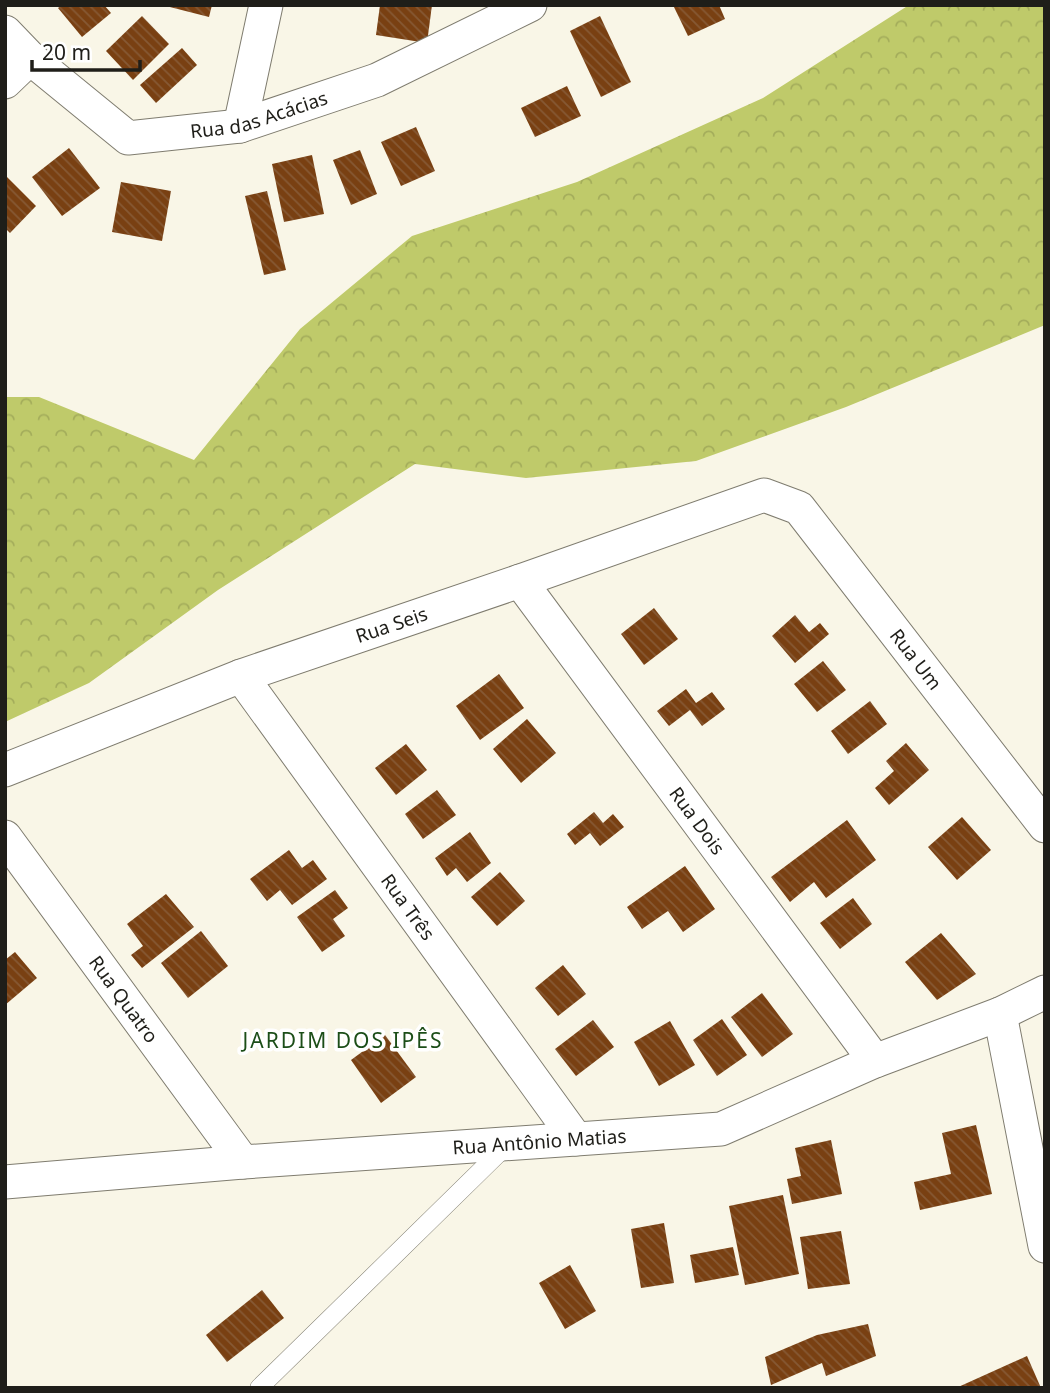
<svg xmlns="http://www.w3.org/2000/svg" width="1050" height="1393" viewBox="0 0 1050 1393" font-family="'Noto Sans',sans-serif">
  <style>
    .forest { fill: url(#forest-crowns) }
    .building { fill: url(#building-back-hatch) }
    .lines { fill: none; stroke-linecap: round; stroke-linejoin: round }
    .lane-casing { stroke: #7f7c6f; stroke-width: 19 }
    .street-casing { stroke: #7f7c6f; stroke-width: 35 }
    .lane { stroke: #fff; stroke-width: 18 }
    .street { stroke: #fff; stroke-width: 33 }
    .labels { text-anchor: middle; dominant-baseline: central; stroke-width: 7; stroke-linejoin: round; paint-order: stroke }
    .street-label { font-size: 19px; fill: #1f1e19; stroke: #fff }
    .neighbourhood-label { font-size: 21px; letter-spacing: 2px; fill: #1c4e18; stroke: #fff }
  </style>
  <defs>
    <pattern id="forest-crowns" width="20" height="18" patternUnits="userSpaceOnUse" patternTransform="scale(1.75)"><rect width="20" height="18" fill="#bfca6a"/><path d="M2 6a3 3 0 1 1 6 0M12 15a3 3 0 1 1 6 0" fill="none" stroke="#a4ad5b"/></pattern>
    <pattern id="building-back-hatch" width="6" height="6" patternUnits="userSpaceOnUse" patternTransform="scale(1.75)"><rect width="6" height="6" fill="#794012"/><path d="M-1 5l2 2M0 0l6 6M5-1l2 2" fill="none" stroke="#865934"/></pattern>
  </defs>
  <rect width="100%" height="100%" fill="#f9f6e7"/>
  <!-- forest -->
  <path class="forest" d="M909,5H1045V325L846,407L696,461L526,478L415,464L218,590L89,683L5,722V397H39L194,460L300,329L412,236L577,182L763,98Z"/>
  <!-- building -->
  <g class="building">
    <path d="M62,5H104L111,13L82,37L58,8Z"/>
    <path d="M162,5H212L209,17Z"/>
    <path d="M380,5H432L427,43L376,35Z"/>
    <path d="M673,5H719L725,19L688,36Z"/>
    <path d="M142,16L169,44L133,80L106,51Z"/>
    <path d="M600,16L631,82L601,97L570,31Z"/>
    <path d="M182,48L197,65L156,103L140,85Z"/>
    <path d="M567,86L581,116L535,137L521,108Z"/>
    <path d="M416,127L435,171L401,186L381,142Z"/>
    <path d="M69,148L100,188L62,216L32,177Z"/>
    <path d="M360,150L377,194L351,205L333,160Z"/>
    <path d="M312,155L324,214L284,222L272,164Z"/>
    <path d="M5,175L36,206L10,233L5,228Z"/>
    <path d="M121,182L171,191L162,241L112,232Z"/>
    <path d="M267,191L286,270L264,275L245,196Z"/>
    <path d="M654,608L678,639L644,665L621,634Z"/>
    <path d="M795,615L809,632L820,623L829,634L795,663L772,636Z"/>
    <path d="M823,661L846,690L817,712L794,684Z"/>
    <path d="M499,674L524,708L480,740L456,706Z"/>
    <path d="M686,689L696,703L712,692L725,709L702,726L690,710L669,726L657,711Z"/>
    <path d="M870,701L887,724L848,754L831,731Z"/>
    <path d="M527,719L556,753L521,783L493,749Z"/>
    <path d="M906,743L929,770L889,805L875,788L894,771L886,761Z"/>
    <path d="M406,744L427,770L396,795L375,768Z"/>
    <path d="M437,790L456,815L423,839L405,814Z"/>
    <path d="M594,812L603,823L613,814L624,827L600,846L590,833L575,845L567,834Z"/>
    <path d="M962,817L991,850L957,880L928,847Z"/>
    <path d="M847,820L876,860L826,898L814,882L790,902L771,877Z"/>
    <path d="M470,832L491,863L467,882L456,868L447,876L435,858Z"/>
    <path d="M289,850L302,868L313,860L327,879L292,905L280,890L267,901L250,879Z"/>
    <path d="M685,866L715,909L683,932L668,911L642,929L627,907Z"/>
    <path d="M500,872L525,901L497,926L471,897Z"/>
    <path d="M335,890L348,908L333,919L345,936L322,952L297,917Z"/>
    <path d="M166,894L194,927L142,968L131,955L143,946L127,924Z"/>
    <path d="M853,898L872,924L840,949L820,923Z"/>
    <path d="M201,931L228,966L188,998L161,963Z"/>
    <path d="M941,933L976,974L937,1000L905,962Z"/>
    <path d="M15,952L37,978L5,1005V960Z"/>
    <path d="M563,965L586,994L558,1016L535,988Z"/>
    <path d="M762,993L793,1034L762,1057L731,1017Z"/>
    <path d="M722,1019L747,1055L717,1076L693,1040Z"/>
    <path d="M593,1020L614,1047L576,1076L555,1049Z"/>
    <path d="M670,1021L695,1065L659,1086L634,1042Z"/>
    <path d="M385,1035L416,1077L381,1103L351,1060Z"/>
    <path d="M976,1125L992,1194L920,1210L914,1182L951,1174L942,1133Z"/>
    <path d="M831,1140L842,1194L792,1204L787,1179L801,1176L795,1148Z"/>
    <path d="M783,1195L799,1274L745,1285L729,1206Z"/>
    <path d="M664,1223L674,1283L641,1288L631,1229Z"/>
    <path d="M841,1231L850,1284L808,1289L800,1237Z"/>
    <path d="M733,1247L739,1275L695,1283L690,1255Z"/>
    <path d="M570,1265L596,1311L565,1329L539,1283Z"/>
    <path d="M262,1290L284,1318L227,1362L206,1335Z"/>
    <path d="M868,1324L876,1356L826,1376L822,1363L771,1385L765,1357L817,1335Z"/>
    <path d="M1027,1356L1041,1388H956Z"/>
  </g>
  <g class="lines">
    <!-- lane casing -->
    <g class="lane-casing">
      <path id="lane" d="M259,1388L507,1145"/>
    </g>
    <!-- street casing -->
    <g class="street-casing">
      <g id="street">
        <path id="s1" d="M5,32L30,58L128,138L240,126L377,80L530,5"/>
        <path d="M5,82L30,58"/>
        <path d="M240,126L266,5"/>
        <path id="s2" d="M520,581L875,1061"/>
        <path id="s3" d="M241,676L576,1139"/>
        <path id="s4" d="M5,770L241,676L520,581L764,495L799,508L1045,826"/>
        <path id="s5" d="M5,837L243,1162"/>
        <path d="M1000,1014L1045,1246"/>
        <path id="s6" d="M5,1182L243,1162L721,1129L875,1061L1000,1014L1045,992"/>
      </g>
    </g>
    <!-- lane -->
    <use href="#lane" class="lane"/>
    <!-- street -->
    <use href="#street" class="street"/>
  </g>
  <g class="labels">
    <!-- street labels -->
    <g class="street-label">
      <text stroke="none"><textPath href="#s1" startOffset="296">Rua das Acácias</textPath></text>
      <text stroke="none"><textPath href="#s4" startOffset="413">Rua Seis</textPath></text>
      <text stroke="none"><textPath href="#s4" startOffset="1036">Rua Um</textPath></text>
      <text stroke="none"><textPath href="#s2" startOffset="298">Rua Dois</textPath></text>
      <text stroke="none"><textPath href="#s3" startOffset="285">Rua Três</textPath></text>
      <text stroke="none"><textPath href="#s5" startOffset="201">Rua Quatro</textPath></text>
      <text stroke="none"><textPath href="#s6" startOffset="536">Rua Antônio Matias</textPath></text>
    </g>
    <!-- neighbourhood labels -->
    <g class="neighbourhood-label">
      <text x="343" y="1040">JARDIM DOS IPÊS</text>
    </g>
  </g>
  <!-- border -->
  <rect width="1050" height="1393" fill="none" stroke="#1f1e19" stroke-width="14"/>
  <!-- scale -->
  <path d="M32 60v10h108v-10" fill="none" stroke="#1f1e19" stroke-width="3.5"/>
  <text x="42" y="60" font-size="21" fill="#1f1e19" stroke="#ffffff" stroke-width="5" paint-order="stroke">20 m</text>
</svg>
